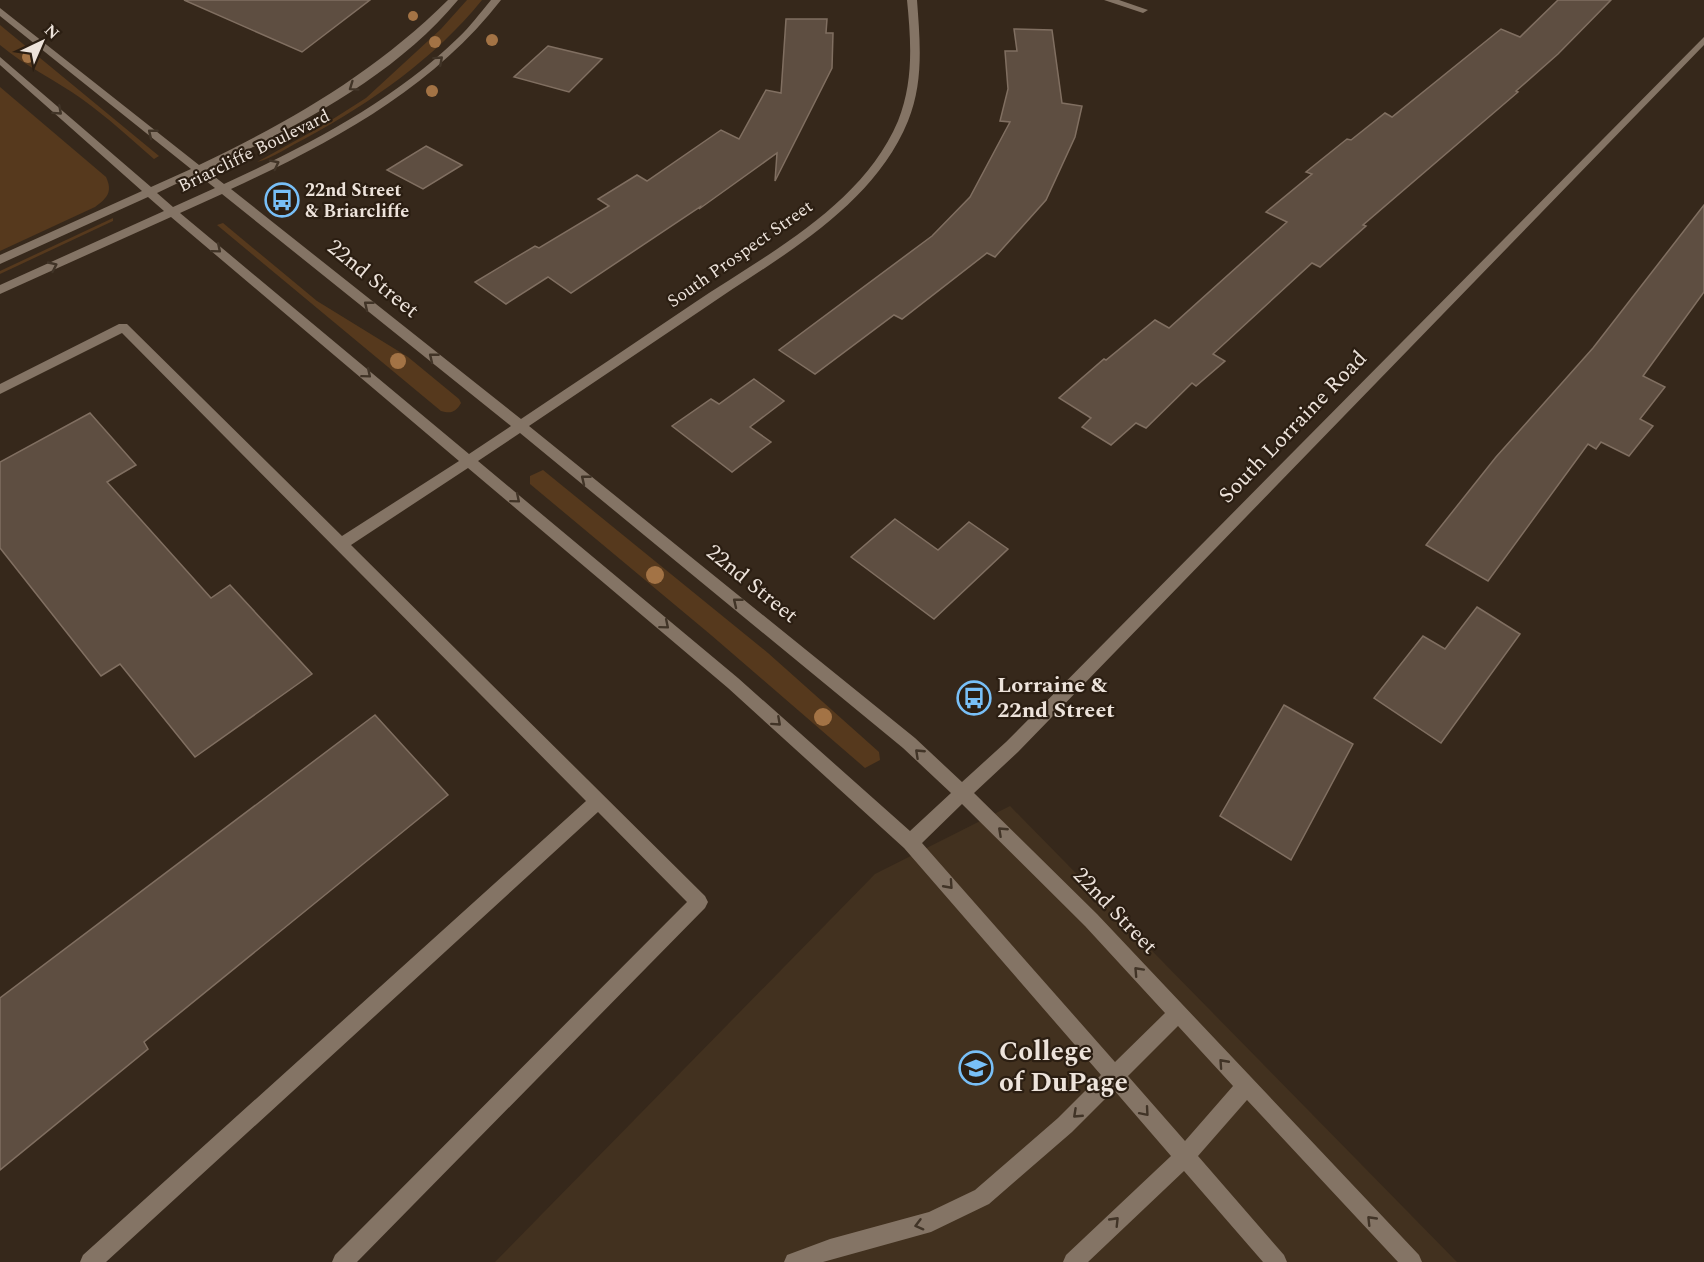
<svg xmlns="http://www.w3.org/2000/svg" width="1704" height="1262" viewBox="0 0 1704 1262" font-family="Spectral,serif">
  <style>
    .built { fill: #42311f }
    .green { fill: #56391d }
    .building { fill: #5e4e41; stroke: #806f61; stroke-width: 1.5 }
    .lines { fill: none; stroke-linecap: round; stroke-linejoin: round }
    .minor { fill: #847465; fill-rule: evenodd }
    .tree { fill: #a37345 }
    .oneway { stroke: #413427 }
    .labels { text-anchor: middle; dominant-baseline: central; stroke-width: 4.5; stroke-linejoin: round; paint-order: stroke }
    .far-street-label { font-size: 18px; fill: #ede3db; stroke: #2b1e12 }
    .far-poi-label { font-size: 18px; font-weight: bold; fill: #ede3db; stroke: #2b1e12; text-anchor: start }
    .street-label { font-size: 22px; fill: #ede3db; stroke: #2b1e12 }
    .poi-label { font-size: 22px; font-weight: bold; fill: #ede3db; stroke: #2b1e12; text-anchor: start }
    .near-poi-label { font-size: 27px; font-weight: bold; fill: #ede3db; stroke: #2b1e12; text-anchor: start }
  </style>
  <rect width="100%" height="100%" fill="#36281b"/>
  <!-- built -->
  <path class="built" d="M1010,806L1457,1262H495L875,874Z"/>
  <!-- green -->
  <g class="green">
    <path d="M467,0H482C434,59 372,102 306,138C290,146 273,158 257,162L322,126L366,98L441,29Z"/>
    <path d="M0,25L159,156L154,159C131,139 107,117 82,99C55,80 25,66 0,45Z"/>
    <path d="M0,87L106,177C113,192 107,198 95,207L0,251Z"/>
    <path d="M113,218V221L0,274V271Z"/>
    <path d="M223,223L317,301L408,357L459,399L461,403C456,412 451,414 441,411L217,225Z"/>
    <path d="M543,470L768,653L879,752L880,760L865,768L711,635L530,484V476Z"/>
  </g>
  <!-- building -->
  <g class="building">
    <path d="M184,0H370L302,52Z"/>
    <path d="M1558,0H1611L1558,54L1516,91L1518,92L1363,225L1366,226L1320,267L1312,263L1213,354L1225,361L1196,386L1192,383L1146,428L1136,423L1111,445L1082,427L1091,418L1059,398L1104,359L1106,360L1155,320L1169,328L1287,222L1266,212L1312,174L1306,172L1347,139L1351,140L1385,113L1392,117L1501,29L1520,37Z"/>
    <path d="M786,19H827L826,33H833L832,68L775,181L777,153L699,209L700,207L571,293L548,277L506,304L475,282L535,246L539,248L609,206L598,199L637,175L647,181L721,130L739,139L766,90L781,93Z"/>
    <path d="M1014,29L1052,30L1062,103L1082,106L1075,137L1046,200L995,257L987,253L902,319L894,315L815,374L779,350L932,236L970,197L1010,122L1000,121L1008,89L1005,51H1017Z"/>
    <path d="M548,46L602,59L569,92L514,77Z"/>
    <path d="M426,146L462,165L423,189L387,170Z"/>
    <path d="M1704,205V292L1643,376L1665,387L1640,419L1653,426L1629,456L1601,442L1596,449L1588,444L1488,581L1426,545L1496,457L1593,348Z"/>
    <path d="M754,379L784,401L750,427L771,442L732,472L672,426L711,399L719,404Z"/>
    <path d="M90,413L136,465L107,482L211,598L230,585L312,674L195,757L120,664L101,676L0,548V462Z"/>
    <path d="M895,519L938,550L969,522L1008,549L934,619L851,557Z"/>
    <path d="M1477,607L1520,634L1441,743L1374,698L1423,636L1445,649Z"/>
    <path d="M1284,705L1353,744L1291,860L1220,816Z"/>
    <path d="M375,715L448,795L144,1042L148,1049L0,1170V998Z"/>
  </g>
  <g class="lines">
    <!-- minor -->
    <g class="minor">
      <path d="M448,0H458C393,78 296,127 206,170L224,184C308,145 391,103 458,38C470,27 480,13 491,0H501C432,89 331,143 231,189L521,419C578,381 636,342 694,303C767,254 862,206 898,121C914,81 911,41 907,0H917C920,41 924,82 908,121C872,209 777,258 703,309C645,348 587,387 529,426L915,738L962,782L1006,742L1704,37V45L1018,752L974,793L1097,914L1419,1255L1422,1262H1398L1247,1100L1198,1156L1284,1255L1287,1262H1263L1184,1171L1088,1262H1063L1066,1255L1171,1156L1114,1090L1072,1132L989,1204L931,1232L823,1262H784L787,1255L830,1239L929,1212L975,1190L1058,1118L1101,1075L904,848L728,688L468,468L351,545L705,896L708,902L705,908L357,1262H332L335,1255L687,902L598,812L106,1262H80L83,1255L586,801L122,333L0,394V384L119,324H127L342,536L459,461L171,217L0,294V285L164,211L148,197L0,264V255L142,191L0,65V57L151,187L191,169L0,16V8L199,165C293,120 374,73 448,0ZM197,174L215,188L173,207L157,193ZM222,194L511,426L469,454L180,213ZM520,433L903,748L951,793L910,831L738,678L478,461ZM962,804L1085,926L1165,1013L1115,1062L922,843ZM1178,1026L1233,1086L1185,1141L1128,1076Z"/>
      <path d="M1104,0H1119L1148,10L1143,13Z"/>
    </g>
  </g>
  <!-- trees -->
  <g class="tree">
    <circle cx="413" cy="16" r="5"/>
    <circle cx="492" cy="40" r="6"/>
    <circle cx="435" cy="42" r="6"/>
    <circle cx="28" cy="57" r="6"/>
    <circle cx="432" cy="91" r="6"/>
    <circle cx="398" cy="361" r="8"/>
    <circle cx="655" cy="575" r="9"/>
    <circle cx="823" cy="717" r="9"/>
  </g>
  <!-- one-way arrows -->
  <defs><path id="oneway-chevron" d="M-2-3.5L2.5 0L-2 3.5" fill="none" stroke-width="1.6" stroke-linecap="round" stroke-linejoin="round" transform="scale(1.5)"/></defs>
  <g class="oneway">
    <use href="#oneway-chevron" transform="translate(439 60) rotate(-42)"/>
    <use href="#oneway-chevron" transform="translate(353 87) rotate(145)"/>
    <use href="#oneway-chevron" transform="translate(58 111) rotate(42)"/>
    <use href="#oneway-chevron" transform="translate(152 133) rotate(-141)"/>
    <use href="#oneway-chevron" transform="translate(275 164) rotate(-27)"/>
    <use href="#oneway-chevron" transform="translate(217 249) rotate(40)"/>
    <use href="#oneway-chevron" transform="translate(53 266) rotate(-25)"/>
    <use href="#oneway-chevron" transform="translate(368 305) rotate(-141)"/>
    <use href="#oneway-chevron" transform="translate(433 357) rotate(-141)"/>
    <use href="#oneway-chevron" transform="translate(367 374) rotate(40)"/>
    <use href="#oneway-chevron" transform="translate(585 479) rotate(-141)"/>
    <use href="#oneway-chevron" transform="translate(516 499) rotate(40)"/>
    <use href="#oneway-chevron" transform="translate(737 602) rotate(-141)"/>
    <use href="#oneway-chevron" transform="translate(665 625) rotate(40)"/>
    <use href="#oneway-chevron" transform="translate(777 722) rotate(42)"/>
    <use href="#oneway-chevron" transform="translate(919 753) rotate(-137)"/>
    <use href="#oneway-chevron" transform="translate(1002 831) rotate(-137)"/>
    <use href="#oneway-chevron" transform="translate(949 885) rotate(48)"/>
    <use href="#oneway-chevron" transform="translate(1138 971) rotate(-133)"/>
    <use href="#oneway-chevron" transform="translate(1223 1063) rotate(-132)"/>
    <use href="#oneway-chevron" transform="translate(1145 1112) rotate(49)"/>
    <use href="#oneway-chevron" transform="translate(1077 1114) rotate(137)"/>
    <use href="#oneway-chevron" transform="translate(1371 1220) rotate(-134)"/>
    <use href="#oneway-chevron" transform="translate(1115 1221) rotate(-46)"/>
    <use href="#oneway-chevron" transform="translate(919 1225) rotate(165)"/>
  </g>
  <!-- icons -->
  <defs>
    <g id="bus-ring" transform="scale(1.725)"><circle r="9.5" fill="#2b1e12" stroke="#78bff7" stroke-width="1.5"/><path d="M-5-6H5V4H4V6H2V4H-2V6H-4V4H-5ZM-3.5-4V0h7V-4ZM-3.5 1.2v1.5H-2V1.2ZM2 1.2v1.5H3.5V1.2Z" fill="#78bff7"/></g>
    <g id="university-ring" transform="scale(1.725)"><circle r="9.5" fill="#2b1e12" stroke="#78bff7" stroke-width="1.5"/><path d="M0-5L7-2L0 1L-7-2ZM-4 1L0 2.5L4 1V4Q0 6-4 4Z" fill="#78bff7"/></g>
  </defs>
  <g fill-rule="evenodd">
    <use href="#bus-ring" x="282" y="200"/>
    <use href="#bus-ring" x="974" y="698"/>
    <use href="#university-ring" x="976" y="1068"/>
  </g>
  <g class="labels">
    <!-- far-street labels -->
    <g class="far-street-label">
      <text transform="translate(254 151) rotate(-26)">Briarcliffe Boulevard</text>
      <text transform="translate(740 254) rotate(-35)">South Prospect Street</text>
    </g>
    <!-- far-poi labels -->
    <g class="far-poi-label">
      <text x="305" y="190">22nd Street<tspan x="305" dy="21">&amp; Briarcliffe</tspan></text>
    </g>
    <!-- street labels -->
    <g class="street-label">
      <text transform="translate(373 279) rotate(39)">22nd Street</text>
      <text transform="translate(1293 427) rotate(-46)">South Lorraine Road</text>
      <text transform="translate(752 584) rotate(39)">22nd Street</text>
      <text transform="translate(1115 911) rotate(46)">22nd Street</text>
    </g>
    <!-- poi labels -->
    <g class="poi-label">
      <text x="997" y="685">Lorraine &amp;<tspan x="997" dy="25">22nd Street</tspan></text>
    </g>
    <!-- near-poi labels -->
    <g class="near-poi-label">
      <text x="999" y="1052">College<tspan x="999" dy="31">of DuPage</tspan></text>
    </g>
  </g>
  <!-- north arrow -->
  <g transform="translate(42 42) rotate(44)" stroke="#2b1e12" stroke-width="4.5" paint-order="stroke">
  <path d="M0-4.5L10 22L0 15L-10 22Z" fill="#ede3db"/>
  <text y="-9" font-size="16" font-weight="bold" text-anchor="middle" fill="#ede3db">N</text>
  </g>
</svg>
